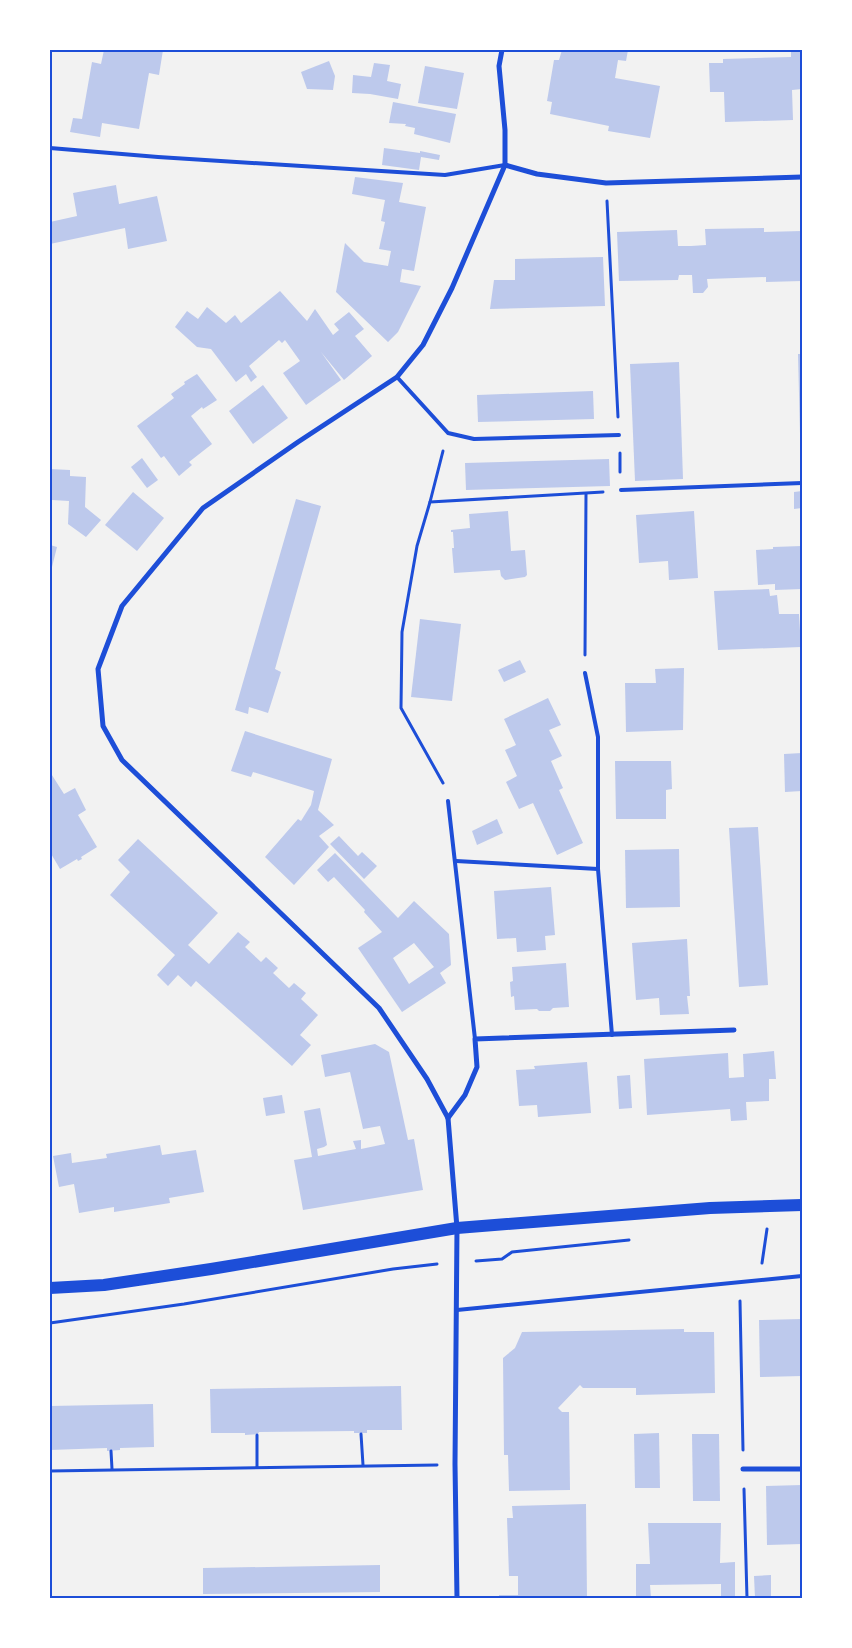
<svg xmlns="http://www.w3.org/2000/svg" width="852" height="1648" viewBox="0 0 852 1648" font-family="'IBM Plex Sans',sans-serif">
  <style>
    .building { fill: #bdc9ec; fill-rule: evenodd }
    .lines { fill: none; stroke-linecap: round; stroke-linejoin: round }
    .path { stroke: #1d4ed8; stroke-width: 3 }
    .service { stroke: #1d4ed8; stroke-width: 4 }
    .minor { stroke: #1d4ed8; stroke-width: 5 }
    .primary { stroke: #1d4ed8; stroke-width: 12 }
    .neatline { fill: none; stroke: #1d4ed8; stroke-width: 2 }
  </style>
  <rect width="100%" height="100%" fill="#f2f2f2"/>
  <!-- building -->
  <g class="building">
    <path d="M104,50H163L159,75L149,73L139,129L102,123L100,137L70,132L73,118L82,119L92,62L101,64Z"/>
    <path d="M562,50H628L626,61L618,60L615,78L660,86L650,138L608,131L609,126L550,114L552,102L547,101L554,60H559Z"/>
    <path d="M791,50H802V89L792,90L793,120L725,122L724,92H710L709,63H723V59L791,57Z"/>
    <path d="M329,61L335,76L333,90L307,89L301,72Z"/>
    <path d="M374,63L390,65L387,81L401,84L398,99L370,94L352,93L353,75L371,77Z"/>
    <path d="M425,66L464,73L457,109L418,103Z"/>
    <path d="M393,102L456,114L450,143L414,134L415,128L405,126L406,124L389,123Z"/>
    <path d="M384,148L420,153V151L440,155L439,160L421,157L419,170L382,165Z"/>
    <path d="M355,177L403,183L399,202L426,207L414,271L402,269L400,282L421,286L398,332L388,342L336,292L345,243L364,262L388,266L391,251L379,249L385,222L381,221L385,200L352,194Z"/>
    <path d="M116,185L119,204L157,196L167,241L128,249L125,228L50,244V222L77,216L73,193Z"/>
    <path d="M764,228V232L802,231V281L766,282V277L707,279L708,287L703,293H693L692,275H679L678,280L619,281L617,232L677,230L678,246H691L706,245L705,229Z"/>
    <path d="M603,257L605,306L490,309L494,280H515V259Z"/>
    <path d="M280,291L307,321L315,309L333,335L339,330L334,324L349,312L364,329L355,336L372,356L344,380L321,352L341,380L306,405L283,373L300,361L285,340L282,343L279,340L249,366L257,377L251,382L246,374L236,382L211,349L197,347L175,327L187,311L198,319L207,307L226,323L235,315L241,323Z"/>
    <path d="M798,354H802V434H800Z"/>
    <path d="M679,362L683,479L635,481L630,364Z"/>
    <path d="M197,374L217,400L203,409L202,407L191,416L212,444L189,462L192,465L179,476L164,456L161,458L137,426L174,398L171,394L185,384L184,382Z"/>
    <path d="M263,385L288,418L253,444L229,411Z"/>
    <path d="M593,391L594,419L478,422L477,395Z"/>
    <path d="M142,458L158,480L147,488L131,467Z"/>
    <path d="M609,459L610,486L466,490L465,463Z"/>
    <path d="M50,469L70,470V476L86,477L85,507L101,520L86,537L68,524L69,501L52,500V505H50Z"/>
    <path d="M802,491V508L794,509V492Z"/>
    <path d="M133,492L164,518L137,551L105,525Z"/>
    <path d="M296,499L321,506L275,669L281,672L268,713L249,707L248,714L235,710Z"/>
    <path d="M508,511L511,551L525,550L527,575L525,577L505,580L501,576L500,570L454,573L452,548H454L453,532H451V530L470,528L469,514Z"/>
    <path d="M694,511L698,578L669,580L668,561L639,563L636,515Z"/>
    <path d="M50,545L57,547L51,571H50Z"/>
    <path d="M802,546V589L775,590V584L758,585L756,550L773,549V547Z"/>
    <path d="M769,589L770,596L777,595L779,614H799L801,647L718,650L714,591Z"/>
    <path d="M420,619L461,624L452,701L411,697Z"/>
    <path d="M520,660L526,672L504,682L498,670Z"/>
    <path d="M684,668L683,730L626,732L625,683H656L655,669Z"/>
    <path d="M548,698L561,725L549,730L562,756L551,761L563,788L559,790L583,843L557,855L533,803L519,809L506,782L517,776L505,750L516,745L504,719Z"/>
    <path d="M245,731L332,759L318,810L334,825L319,836L329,847L294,885L265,857L298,819L301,821L311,805L314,791L253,772L251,777L231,771Z"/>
    <path d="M802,753V791L785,792L784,754Z"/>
    <path d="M615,761H671L672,789L666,790V819H616Z"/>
    <path d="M50,772L64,794L75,788L86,810L78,815L97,847L81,857L82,859L78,861L77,859L60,869L50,852Z"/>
    <path d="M497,819L503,833L477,845L472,831Z"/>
    <path d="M758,827L768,985L739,987L729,828Z"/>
    <path d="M339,836L358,856L362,852L377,866L364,879L330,844Z"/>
    <path d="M138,839L218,913L188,945L209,964L238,932L250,942L245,947L261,962L266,957L278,968L273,973L289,988L294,983L306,993L301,999L318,1015L300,1035L311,1045L292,1066L196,981L191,987L178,975L168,986L157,975L175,955L110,895L130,872L118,860Z"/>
    <path d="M679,849L680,907L626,908L625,850Z"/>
    <path d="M335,853L398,918L414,901L449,934L451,965L440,973L446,983L402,1012L358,948L382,932L364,912L365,910L334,877L328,882L317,870ZM414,943L434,967L409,984L393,958Z"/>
    <path d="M551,887L555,935L545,936L546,950L517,952L516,938L497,939L494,891Z"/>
    <path d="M687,939L690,996H687L689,1014L660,1015L659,998L636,1000L632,943Z"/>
    <path d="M566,963L569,1007L553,1008L550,1011H539L537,1009L515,1010L514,996L511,997L510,982L513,981L512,967Z"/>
    <path d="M375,1044L389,1052L408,1140L414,1139L423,1190L303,1210L294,1160L312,1157L304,1111L320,1108L327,1145L324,1147L317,1149L318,1156L356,1149L353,1141L361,1140V1149L385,1144L380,1126L363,1129L350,1072L325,1077L321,1055Z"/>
    <path d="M774,1051L776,1079H769V1101L746,1102L747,1120L731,1121L730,1109L647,1115L644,1059L728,1053L729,1078L744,1077L743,1054Z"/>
    <path d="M587,1062L591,1113L538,1117L537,1105L519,1106L516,1070L535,1069L534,1066Z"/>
    <path d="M630,1075L632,1108L619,1109L617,1076Z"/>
    <path d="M282,1095L285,1113L266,1116L263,1098Z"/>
    <path d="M160,1145L162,1155L196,1150L204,1192L169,1198L170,1203L114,1212V1207L79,1213L74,1184L59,1187L53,1156L71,1153L72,1163L107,1158L106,1154Z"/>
    <path d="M802,1319V1376L760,1377L759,1320Z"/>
    <path d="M684,1329V1332H714L715,1393L636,1395V1388H583L580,1385L558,1408L562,1412H569L570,1490L509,1491L508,1455H504L503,1358L515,1348L522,1332Z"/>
    <path d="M401,1386L402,1430H367V1433H354V1431L259,1432L258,1434L245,1435V1433H211L210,1389Z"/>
    <path d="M153,1404L154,1447L120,1448V1450L107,1451V1448L50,1450V1406Z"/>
    <path d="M659,1433L660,1488H635L634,1434Z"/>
    <path d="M692,1434H719L720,1501H693Z"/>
    <path d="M802,1485V1544L767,1545L766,1486Z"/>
    <path d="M586,1504L587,1598H499V1595H518V1576H509L507,1518H513L512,1506Z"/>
    <path d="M648,1523H721L720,1563L735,1562V1598H721V1584L650,1585L651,1598H636V1564H650Z"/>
    <path d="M380,1565V1592L203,1594V1568Z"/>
    <path d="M771,1575V1598H755L754,1576Z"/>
  </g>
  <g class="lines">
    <!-- path -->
    <g class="path">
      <path d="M607,201L618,417"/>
      <path d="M620,453V472"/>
      <path d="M430,502L443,451"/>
      <path d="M585,655L586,494"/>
      <path d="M443,783L401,708L402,632L417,546L430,502L603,492"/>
      <path d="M476,1261L502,1259L512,1252L629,1240"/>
      <path d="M762,1263L767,1229"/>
      <path d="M740,1301L743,1450"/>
      <path d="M50,1323L184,1304L393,1269L437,1264"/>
      <path d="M361,1434L363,1465"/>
      <path d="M257,1435V1467"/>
      <path d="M111,1451L112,1469"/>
      <path d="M50,1471L437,1465"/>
      <path d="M744,1489L747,1598"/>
    </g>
    <!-- service -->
    <g class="service">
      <path d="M50,148L158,157L445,175L505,165"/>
      <path d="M397,377L448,433L474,439L619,435"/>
      <path d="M621,490L802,483"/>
      <path d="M585,673L598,737V869L612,1035"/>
      <path d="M448,801L475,1039"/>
      <path d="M456,861L598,869"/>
      <path d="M457,1310L802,1276"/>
    </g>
    <!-- minor -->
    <g class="minor">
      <path d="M505,165L537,174L606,183L802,177"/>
      <path d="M448,1118L465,1095L477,1067L475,1039L734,1030"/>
      <path d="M743,1469H802"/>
      <path d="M457,1598L455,1464L457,1228L448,1118L427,1079L379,1008L122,760L103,726L98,669L122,606L203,508L298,442L397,377L423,345L452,288L505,165V130L499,66L502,50"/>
    </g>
    <!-- primary -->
    <path class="primary" d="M50,1288L104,1285L211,1269L457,1228L710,1208L802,1205"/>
  </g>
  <!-- border -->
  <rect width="852" height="1648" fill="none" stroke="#ffffff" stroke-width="102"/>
  <rect x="51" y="51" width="750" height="1546" class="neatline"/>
</svg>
